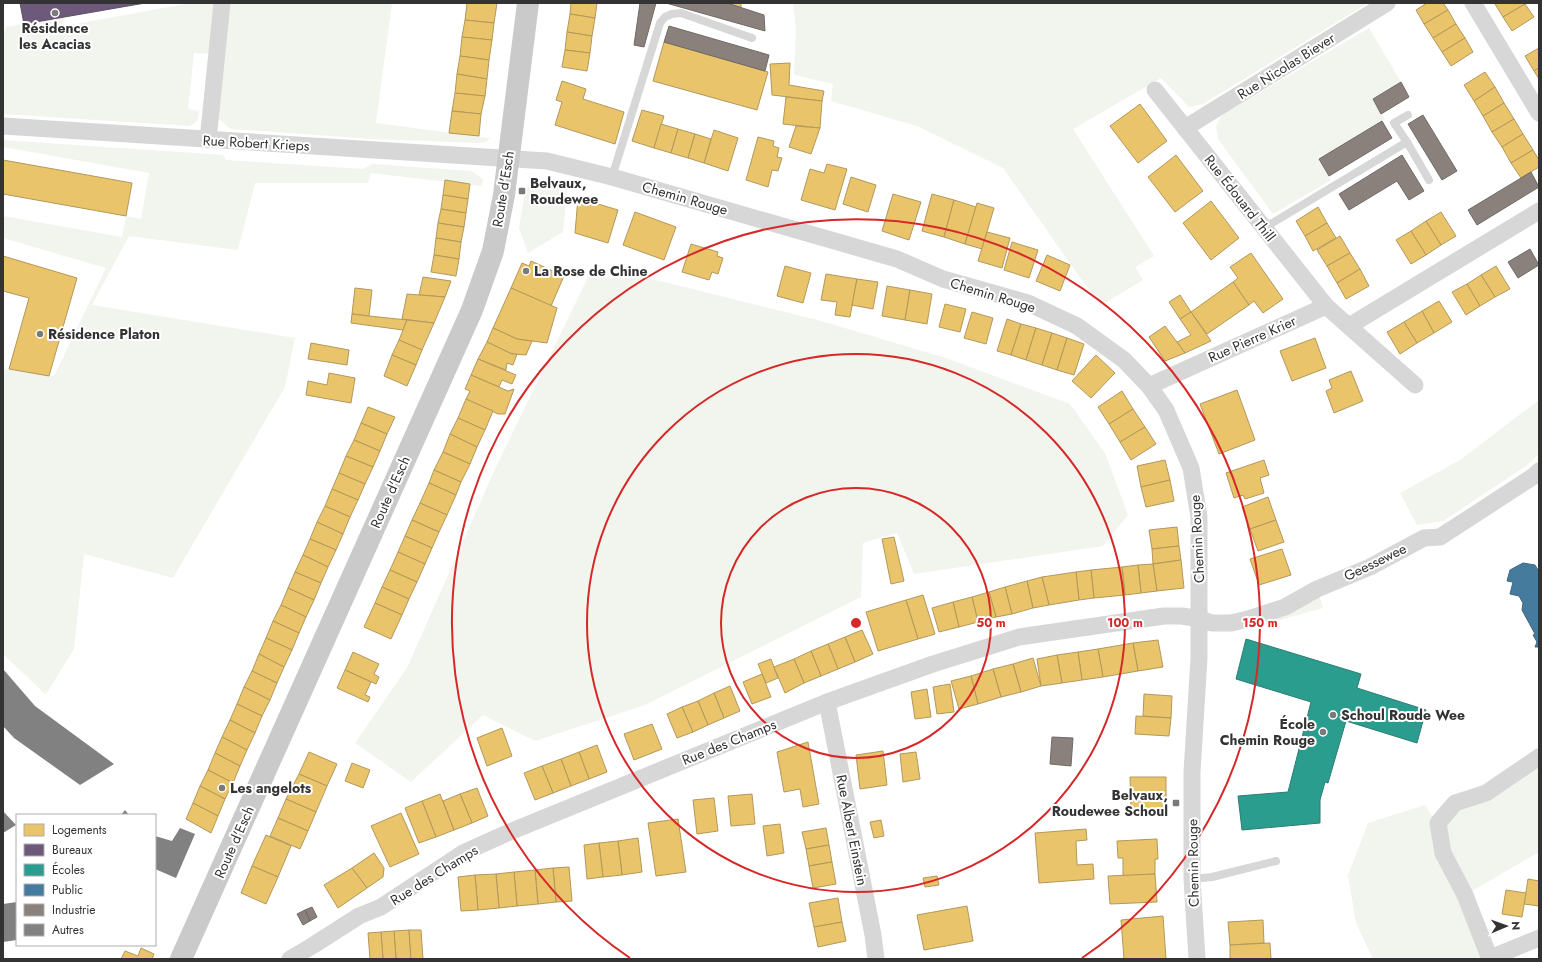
<svg xmlns="http://www.w3.org/2000/svg" width="1542" height="962" viewBox="0 0 1542 962" font-family="Jost,sans-serif">
  <style>
    .green { fill: #f1f5ed }
    .homes { fill: #e9c46a; stroke: #b2985a }
    .offices { fill: #6d597a; stroke: #5c4e65 }
    .schools { fill: #2a9d8f; stroke: #2d7d73 }
    .public { fill: #457b9d; stroke: #40657d }
    .industry { fill: #8a817c; stroke: #706a66 }
    .building { fill: #818181 }
    .lines { fill: none; stroke-linecap: round; stroke-linejoin: round }
    .lane { stroke: #d7d7d7; stroke-width: 8 }
    .street { stroke: #d7d7d7; stroke-width: 17 }
    .primary { stroke: #cacaca; stroke-width: 22 }
    .ring { fill: none; stroke: #d62828; stroke-width: 2 }
    .poi-dot { fill: #7a7a7a; stroke: #fff; stroke-width: 1.5 }
    .labels { text-anchor: middle; dominant-baseline: central; stroke-width: 4; stroke-linejoin: round; paint-order: stroke }
    .poi-label { font-size: 14px; font-weight: bold; fill: #333; stroke: #fff; text-anchor: start }
    .street-label { font-size: 14px; fill: #333; stroke: #fff }
    .centre { fill: #d62828; stroke: #fff; stroke-width: 2 }
    .ring-label { font-size: 12px; text-anchor: middle; font-weight: bold; fill: #d62828; stroke: #fff; stroke-width: 4; stroke-linejoin: round; paint-order: stroke }
  </style>
  <rect width="100%" height="100%" fill="#fff"/>
  <!-- green -->
  <g class="green">
    <path d="M191,3H216L211,54L194,53L188,109L199,111C199,119 197,123 189,126L3,114V37L6,27L63,17L64,26Z"/>
    <path d="M229,3H392L376,123L490,138L486,142L479,143L373,139L231,129L217,118Z"/>
    <path d="M793,3H1368L1203,104L1189,107L1161,78L1073,129L1154,256L1135,267L1143,280L1100,306L1003,168L917,126L831,101L833,84L794,75L796,29Z"/>
    <path d="M1369,28L1401,82L1373,99L1385,119L1319,159L1331,180L1273,214L1218,139L1216,126L1222,115Z"/>
    <path d="M3,140L223,155L226,160L363,169L373,164L471,171L483,179L482,186L371,173L368,183H255L238,250L129,236L92,305L295,338L285,387L173,578L84,554L74,649L48,691L45,694L3,654V369L54,376L106,268L3,238V216L122,237L126,216L141,219L149,173L3,147Z"/>
    <path d="M537,179H548L568,183L563,232L528,253L519,228L524,198L528,186Z"/>
    <path d="M588,277L648,278L814,319L946,358L1070,404L1105,453L1128,515L1103,546L914,574L897,533L863,543L861,597L645,705L535,741L483,715L411,782L355,743L407,668L495,469Z"/>
    <path d="M1539,400V454L1526,466L1443,521L1417,525L1400,493L1460,460Z"/>
    <path d="M1319,595L1323,608L1251,628L1250,625Z"/>
    <path d="M1539,757V852L1465,895L1490,959H1373L1356,923L1348,875L1368,823L1425,805L1437,823Z"/>
  </g>
  <!-- homes -->
  <g class="homes">
    <path d="M467,3H497L494,23L465,20Z"/>
    <path d="M571,3H597L595,18L570,14Z"/>
    <path d="M727,3H741V8Z"/>
    <path d="M1427,3H1443L1448,10L1424,24L1416,10Z"/>
    <path d="M1496,3H1525V4L1503,17L1495,4Z"/>
    <path d="M1525,4L1534,17L1512,31L1503,17Z"/>
    <path d="M1448,10L1456,24L1433,38L1424,24Z"/>
    <path d="M570,14L595,18L592,36L567,32Z"/>
    <path d="M465,20L494,23L492,40L462,37Z"/>
    <path d="M1456,24L1465,38L1442,52L1433,38Z"/>
    <path d="M567,32L592,36L590,53L565,50Z"/>
    <path d="M462,37L492,40L489,60L460,56Z"/>
    <path d="M1465,38L1473,52L1451,66L1442,52Z"/>
    <path d="M664,42L768,72L757,110L653,81Z"/>
    <path d="M1539,48V68L1534,71L1525,56Z"/>
    <path d="M565,50L590,53L587,71L562,67Z"/>
    <path d="M460,56L489,60L487,79L457,74Z"/>
    <path d="M790,63L789,85L824,91L822,101L772,95L770,64Z"/>
    <path d="M1539,68V79L1534,71Z"/>
    <path d="M1485,72L1495,87L1474,101L1464,85Z"/>
    <path d="M457,74L487,79L485,96L455,93Z"/>
    <path d="M562,81L586,89L583,99L624,112L615,144L555,125L562,102L556,100Z"/>
    <path d="M1495,87L1504,103L1483,116L1474,101Z"/>
    <path d="M455,93L485,96L481,114L452,111Z"/>
    <path d="M786,97L822,101L820,128L783,124Z"/>
    <path d="M1504,103L1514,119L1492,132L1483,116Z"/>
    <path d="M1140,104L1167,141L1138,163L1110,126Z"/>
    <path d="M642,110L664,116L654,148L632,141Z"/>
    <path d="M452,111L481,114L479,136L449,133Z"/>
    <path d="M1514,119L1523,134L1502,147L1492,132Z"/>
    <path d="M661,124L678,129L671,153L654,148Z"/>
    <path d="M796,126L820,128L811,154L789,147Z"/>
    <path d="M678,129L695,134L688,158L671,153Z"/>
    <path d="M714,130L738,138L728,171L704,163Z"/>
    <path d="M695,134L711,139L704,163L688,158Z"/>
    <path d="M1523,134L1533,150L1511,163L1502,147Z"/>
    <path d="M758,137L774,141L773,146L779,148L777,157L782,158L778,171L772,170L768,187L746,180Z"/>
    <path d="M1533,150L1539,160V167L1521,178L1511,163Z"/>
    <path d="M1176,155L1203,191L1175,212L1148,177Z"/>
    <path d="M3,160L132,183L126,216L3,194Z"/>
    <path d="M827,164L847,169L835,210L801,200L810,169L824,173Z"/>
    <path d="M851,177L876,185L868,212L843,204Z"/>
    <path d="M445,180L470,184L468,199L443,195Z"/>
    <path d="M893,194L921,202L909,240L882,231Z"/>
    <path d="M932,194L954,200L944,237L922,231Z"/>
    <path d="M443,195L468,199L466,213L441,209Z"/>
    <path d="M578,198L618,210L608,243L575,233Z"/>
    <path d="M954,200L976,207L965,244L944,237Z"/>
    <path d="M1211,201L1239,238L1211,260L1183,223Z"/>
    <path d="M977,203L994,208L982,249L965,244Z"/>
    <path d="M1318,207L1327,223L1305,236L1296,221Z"/>
    <path d="M441,209L466,213L464,227L438,223Z"/>
    <path d="M635,212L676,227L664,260L623,245Z"/>
    <path d="M1441,212L1456,236L1441,245L1426,221Z"/>
    <path d="M1426,221L1441,245L1426,255L1411,231Z"/>
    <path d="M438,223L464,227L461,242L436,238Z"/>
    <path d="M1327,223L1336,238L1313,251L1305,236Z"/>
    <path d="M1411,231L1426,255L1411,264L1396,240Z"/>
    <path d="M987,232L1010,238L1002,268L978,261Z"/>
    <path d="M1340,236L1350,253L1327,266L1317,250Z"/>
    <path d="M436,238L461,242L459,259L434,255Z"/>
    <path d="M1012,242L1038,250L1029,278L1004,270Z"/>
    <path d="M691,244L718,252L717,256L723,258L718,274L712,272L709,280L682,272Z"/>
    <path d="M1251,253L1283,299L1263,313L1254,301L1249,305L1233,282L1238,278L1230,267Z"/>
    <path d="M1350,253L1360,269L1337,283L1327,266Z"/>
    <path d="M434,255L459,259L456,276L431,272Z"/>
    <path d="M1047,255L1070,265L1060,291L1036,281Z"/>
    <path d="M3,256L77,278L49,376L9,369L29,298L3,291Z"/>
    <path d="M531,261L564,276L551,306L511,288L522,263L529,266Z"/>
    <path d="M785,266L811,273L803,303L777,296Z"/>
    <path d="M1496,266L1510,289L1495,297L1481,275Z"/>
    <path d="M1360,269L1369,286L1346,299L1337,283Z"/>
    <path d="M826,274L857,279L850,317L835,315L837,302L821,300Z"/>
    <path d="M1481,275L1495,297L1480,306L1467,284Z"/>
    <path d="M423,277L451,281L445,297L419,295Z"/>
    <path d="M857,279L878,282L873,309L852,305Z"/>
    <path d="M1233,282L1249,305L1207,334L1191,312Z"/>
    <path d="M1467,284L1480,306L1466,315L1452,292Z"/>
    <path d="M887,286L910,290L905,320L882,316Z"/>
    <path d="M355,288L372,290L369,316L352,314Z"/>
    <path d="M511,288L557,308L547,343L517,339L493,328Z"/>
    <path d="M910,290L932,294L927,324L905,320Z"/>
    <path d="M407,294L445,297L434,323L402,319Z"/>
    <path d="M1180,295L1191,312L1180,319L1169,302Z"/>
    <path d="M1439,301L1452,322L1434,333L1422,311Z"/>
    <path d="M945,304L966,309L960,332L939,327Z"/>
    <path d="M1422,311L1434,333L1417,343L1404,322Z"/>
    <path d="M972,312L993,318L986,344L964,338Z"/>
    <path d="M1191,312L1211,341L1185,353L1177,342L1191,335L1180,319Z"/>
    <path d="M352,314L369,316L407,320L403,330L351,323Z"/>
    <path d="M1007,319L1021,324L1011,355L997,351Z"/>
    <path d="M407,320L434,323L422,350L399,340Z"/>
    <path d="M1404,322L1417,343L1400,354L1387,332Z"/>
    <path d="M1021,324L1036,328L1026,360L1011,355Z"/>
    <path d="M1165,326L1185,353L1165,361L1149,337Z"/>
    <path d="M493,328L517,339L532,341L526,355L512,354L487,342Z"/>
    <path d="M1036,328L1052,333L1042,365L1026,360Z"/>
    <path d="M1052,333L1067,338L1057,370L1042,365Z"/>
    <path d="M1067,338L1084,344L1074,375L1057,370Z"/>
    <path d="M1315,338L1326,368L1292,381L1280,351Z"/>
    <path d="M399,340L422,350L416,365L392,355Z"/>
    <path d="M487,342L512,354H517L513,365L507,363L506,370L478,359Z"/>
    <path d="M311,343L349,350L347,365L308,359Z"/>
    <path d="M392,355L416,365L407,386L384,376Z"/>
    <path d="M1096,355L1115,373L1091,398L1072,381Z"/>
    <path d="M478,359L516,375L512,384L502,380L499,387L471,375Z"/>
    <path d="M1351,371L1363,401L1334,413L1326,391L1332,388L1329,380Z"/>
    <path d="M329,373L355,378L351,403L306,395L308,381L327,385Z"/>
    <path d="M471,375L508,391L514,389L505,414H498L466,399L470,391L465,389Z"/>
    <path d="M1237,390L1255,440L1219,454L1200,404Z"/>
    <path d="M1122,391L1133,409L1109,424L1098,407Z"/>
    <path d="M466,399L493,411L485,430L458,418Z"/>
    <path d="M368,407L395,417L387,434L361,423Z"/>
    <path d="M1133,409L1145,427L1120,442L1109,424Z"/>
    <path d="M458,418L485,430L477,447L450,434Z"/>
    <path d="M361,423L387,434L380,451L354,440Z"/>
    <path d="M1145,427L1156,444L1131,460L1120,442Z"/>
    <path d="M450,434L477,447L470,464L443,452Z"/>
    <path d="M354,440L380,451L373,467L346,456Z"/>
    <path d="M443,452L470,464L461,482L434,470Z"/>
    <path d="M346,456L373,467L365,484L339,473Z"/>
    <path d="M1165,460L1170,480L1141,487L1137,466Z"/>
    <path d="M1264,460L1269,475L1260,478L1264,493L1245,499L1243,495L1234,498L1226,473Z"/>
    <path d="M434,470L461,482L456,495L429,483Z"/>
    <path d="M339,473L365,484L358,500L332,489Z"/>
    <path d="M1170,480L1174,501L1146,507L1141,487Z"/>
    <path d="M429,483L456,495L447,515L420,503Z"/>
    <path d="M332,489L358,500L350,517L325,506Z"/>
    <path d="M1268,497L1276,520L1250,529L1242,507Z"/>
    <path d="M420,503L447,515L439,532L412,520Z"/>
    <path d="M325,506L350,517L343,534L317,522Z"/>
    <path d="M412,520L439,532L432,548L405,536Z"/>
    <path d="M1276,520L1284,542L1258,551L1250,529Z"/>
    <path d="M317,522L343,534L336,550L310,539Z"/>
    <path d="M1177,527L1179,546L1152,549L1149,530Z"/>
    <path d="M405,536L432,548L425,564L398,552Z"/>
    <path d="M894,537L904,581L891,584L882,539Z"/>
    <path d="M310,539L336,550L328,567L303,555Z"/>
    <path d="M1179,546L1181,560L1153,564L1152,549Z"/>
    <path d="M1282,549L1291,575L1259,585L1250,559Z"/>
    <path d="M398,552L425,564L417,582L390,570Z"/>
    <path d="M303,555L328,567L321,583L295,572Z"/>
    <path d="M1181,560L1184,588L1157,591L1153,564Z"/>
    <path d="M1153,564L1157,591L1141,593L1138,565Z"/>
    <path d="M1138,565L1141,593L1125,595L1122,567Z"/>
    <path d="M1122,567L1125,595L1094,598L1091,570Z"/>
    <path d="M390,570L417,582L409,599L382,587Z"/>
    <path d="M1091,570L1094,598L1079,600L1076,572Z"/>
    <path d="M295,572L321,583L314,600L288,588Z"/>
    <path d="M1076,572L1079,600L1049,605L1042,577Z"/>
    <path d="M1042,577L1049,605L1033,608L1027,581Z"/>
    <path d="M1027,581L1033,608L1012,614L1005,587Z"/>
    <path d="M382,587L409,599L402,615L375,603Z"/>
    <path d="M1005,587L1012,614L996,617L989,592Z"/>
    <path d="M288,588L314,600L306,617L281,605Z"/>
    <path d="M989,592L996,617L978,622L972,597Z"/>
    <path d="M923,595L935,634L918,639L906,600Z"/>
    <path d="M972,597L978,622L959,627L953,602Z"/>
    <path d="M906,600L918,639L878,651L866,612Z"/>
    <path d="M953,602L959,627L939,632L932,608Z"/>
    <path d="M375,603L402,615L391,639L364,627Z"/>
    <path d="M281,605L306,617L299,633L273,621Z"/>
    <path d="M273,621L299,633L292,650L266,638Z"/>
    <path d="M862,630L873,654L855,662L845,637Z"/>
    <path d="M845,637L855,662L838,669L828,644Z"/>
    <path d="M266,638L292,650L284,667L259,654Z"/>
    <path d="M1158,640L1163,667L1138,671L1133,643Z"/>
    <path d="M1133,643L1138,671L1103,677L1098,649Z"/>
    <path d="M828,644L838,669L821,676L811,651Z"/>
    <path d="M1098,649L1103,677L1082,680L1078,652Z"/>
    <path d="M811,651L821,676L804,683L794,659Z"/>
    <path d="M353,652L379,664L374,674L379,677L376,684L345,670Z"/>
    <path d="M1078,652L1082,680L1062,683L1057,655Z"/>
    <path d="M259,654L284,667L277,683L252,671Z"/>
    <path d="M1057,655L1062,683L1041,686L1037,659Z"/>
    <path d="M1033,658L1041,686L1021,692L1013,664Z"/>
    <path d="M771,659L778,678L766,683L758,664Z"/>
    <path d="M794,659L804,683L785,693L774,667Z"/>
    <path d="M1013,664L1021,692L1001,697L993,669Z"/>
    <path d="M993,669L1001,697L978,704L971,676Z"/>
    <path d="M345,670L371,682L365,695L370,697L368,702L337,688Z"/>
    <path d="M252,671L277,683L270,700L244,687Z"/>
    <path d="M762,674L771,697L752,704L743,682Z"/>
    <path d="M971,676L978,704L959,709L951,681Z"/>
    <path d="M950,684L954,712L937,714L933,687Z"/>
    <path d="M730,686L740,711L724,718L714,693Z"/>
    <path d="M244,687L270,700L262,716L237,704Z"/>
    <path d="M927,689L931,717L915,719L911,692Z"/>
    <path d="M714,693L724,718L708,725L698,701Z"/>
    <path d="M1144,694L1172,696L1171,718L1143,716Z"/>
    <path d="M698,701L708,725L693,732L682,707Z"/>
    <path d="M237,704L262,716L255,733L230,720Z"/>
    <path d="M682,707L693,732L677,738L667,714Z"/>
    <path d="M1136,716L1171,718L1169,736L1135,734Z"/>
    <path d="M230,720L255,733L247,750L222,737Z"/>
    <path d="M652,724L662,749L634,760L624,734Z"/>
    <path d="M502,728L512,756L487,766L477,738Z"/>
    <path d="M222,737L247,750L240,766L215,753Z"/>
    <path d="M808,742L819,804L803,807L800,789L784,792L777,752Z"/>
    <path d="M597,745L607,772L589,779L579,752Z"/>
    <path d="M883,751L887,785L860,789L856,755Z"/>
    <path d="M309,752L337,764L327,786L299,774Z"/>
    <path d="M579,752L589,779L571,786L561,759Z"/>
    <path d="M916,752L920,779L903,782L900,754Z"/>
    <path d="M215,753L240,766L233,783L208,770Z"/>
    <path d="M561,759L571,786L553,793L542,766Z"/>
    <path d="M352,763L370,770L363,788L345,781Z"/>
    <path d="M542,766L553,793L535,800L524,773Z"/>
    <path d="M208,770L233,783L225,799L200,786Z"/>
    <path d="M299,774L327,786L316,812L286,799Z"/>
    <path d="M1130,777H1166V814H1131Z"/>
    <path d="M200,786L225,799L218,816L193,803Z"/>
    <path d="M477,788L488,816L472,823L460,794Z"/>
    <path d="M440,794L454,830L436,837L422,801Z"/>
    <path d="M460,794L472,823L454,830L443,801Z"/>
    <path d="M752,794L755,824L731,826L728,796Z"/>
    <path d="M714,798L718,831L697,834L693,800Z"/>
    <path d="M286,799L316,812L308,831L278,818Z"/>
    <path d="M422,801L436,837L419,843L405,808Z"/>
    <path d="M193,803L218,816L211,833L186,819Z"/>
    <path d="M401,813L419,854L390,867L371,826Z"/>
    <path d="M278,818L308,831L300,849L270,836Z"/>
    <path d="M678,819L686,872L656,876L648,823Z"/>
    <path d="M881,820L884,836L874,838L870,822Z"/>
    <path d="M780,824L784,853L767,856L763,826Z"/>
    <path d="M826,828L829,845L806,849L802,832Z"/>
    <path d="M1086,829L1087,840L1076,841L1077,865L1093,864L1094,879L1039,883L1035,833Z"/>
    <path d="M266,835L291,846L278,877L252,866Z"/>
    <path d="M638,838L642,872L622,875L618,841Z"/>
    <path d="M1157,839L1158,859H1155V874L1123,876V858H1118L1117,841Z"/>
    <path d="M618,841L622,875L603,877L599,843Z"/>
    <path d="M599,843L603,877L587,879L584,845Z"/>
    <path d="M829,845L832,862L809,866L806,849Z"/>
    <path d="M374,853L384,868L383,877L367,888L352,868Z"/>
    <path d="M832,862L836,884L813,888L809,866Z"/>
    <path d="M252,866L278,877L266,904L241,893Z"/>
    <path d="M569,867L572,901L556,902L553,868Z"/>
    <path d="M352,868L367,888L338,908L324,885Z"/>
    <path d="M553,868L556,902L538,904L535,870Z"/>
    <path d="M535,870L538,904L517,906L514,872Z"/>
    <path d="M514,872L517,906L499,908L496,874Z"/>
    <path d="M496,874L499,908L478,910L475,875Z"/>
    <path d="M1155,874L1157,902L1110,904L1108,876Z"/>
    <path d="M475,875L478,910L461,911L458,877Z"/>
    <path d="M937,876L939,885L925,887L923,878Z"/>
    <path d="M1528,879L1539,881V906L1524,904Z"/>
    <path d="M1506,890L1526,893L1522,917L1502,914Z"/>
    <path d="M838,898L842,922L814,927L809,903Z"/>
    <path d="M967,906L973,941L924,950L917,915Z"/>
    <path d="M1163,916L1166,959H1124L1121,920Z"/>
    <path d="M1263,920L1264,943L1230,945L1228,922Z"/>
    <path d="M842,922L846,941L818,947L814,927Z"/>
    <path d="M409,930L411,959H396L394,931Z"/>
    <path d="M409,930H421L423,959H411Z"/>
    <path d="M394,931L396,959H383L381,932Z"/>
    <path d="M381,932L383,959H370L368,933Z"/>
    <path d="M1270,943L1271,959H1230V945Z"/>
    <path d="M141,948L154,954L152,959H121L125,951L138,956Z"/>
  </g>
  <!-- offices -->
  <path class="offices" d="M20,3H145L24,24Z"/>
  <!-- schools -->
  <path class="schools" d="M1246,639L1361,674L1357,688L1426,710L1417,743L1346,721L1328,783L1325,782L1320,800V823L1242,830L1238,796L1288,792L1311,702L1236,679Z"/>
  <!-- public -->
  <path class="public" d="M1523,563L1535,565L1538,570L1539,569V647H1535L1537,642L1533,635L1535,634L1522,610L1523,603L1519,596L1510,594L1513,582L1507,581L1510,570Z"/>
  <!-- industry -->
  <g class="industry">
    <path d="M640,3H656L644,47L634,45Z"/>
    <path d="M666,3H727L764,15L765,31Z"/>
    <path d="M669,26L769,55L765,71L664,42Z"/>
    <path d="M1401,82L1409,97L1381,114L1373,99Z"/>
    <path d="M1423,115L1457,171L1442,180L1408,124Z"/>
    <path d="M1382,121L1392,138L1329,176L1319,159Z"/>
    <path d="M1402,155L1424,191L1409,200L1397,181L1349,210L1339,194Z"/>
    <path d="M1531,172L1539,187L1477,225L1468,210Z"/>
    <path d="M1530,249L1539,265L1518,278L1508,262Z"/>
    <path d="M1052,737L1073,738L1071,766L1050,764Z"/>
    <path d="M312,907L317,917L310,921L305,910Z"/>
    <path d="M305,910L310,921L303,925L297,914Z"/>
  </g>
  <!-- building -->
  <g class="building">
    <path d="M3,669L35,706L114,764L80,785L14,738L3,726Z"/>
    <path d="M125,810L129,815H121Z"/>
    <path d="M3,811L16,825L3,833Z"/>
    <path d="M180,828L195,834L176,878L155,869V836L172,841Z"/>
    <path d="M17,902V940L3,942V904Z"/>
  </g>
  <g class="lines">
    <!-- lane -->
    <g class="lane">
      <path d="M1407,142L1394,123L1408,115"/>
      <path d="M612,177L660,23L665,17L672,14L681,13L752,38"/>
      <path d="M1264,228L1407,142L1429,180"/>
      <path d="M1192,879L1212,877L1276,861"/>
    </g>
    <!-- street -->
    <g class="street">
      <path d="M1473,3L1539,113"/>
      <path d="M1155,90L1326,306"/>
      <path d="M3,126L547,161L612,177L897,259L943,279L1028,303L1077,326L1124,360L1149,386L1166,410L1191,468L1199,517V658L1192,772V879L1197,959"/>
      <path d="M1185,128L1387,3"/>
      <path d="M208,140L222,3"/>
      <path d="M1349,326L1539,211"/>
      <path d="M1149,386L1326,306L1415,385"/>
      <path d="M827,702L873,935L876,959"/>
      <path d="M1490,958L1539,938"/>
      <path d="M290,959L312,946L359,916L381,907L463,853L505,834L827,702L933,664L1019,637L1164,616H1182L1200,619L1212,623H1231L1248,619L1285,607L1317,589L1370,567L1424,538L1440,537L1534,476L1539,471"/>
      <path d="M1490,959L1465,895L1443,853L1438,823L1455,803L1486,793L1539,757"/>
    </g>
    <!-- primary -->
    <path class="primary" d="M181,959L472,310L493,251L504,195L528,3"/>
  </g>
  <!-- distance rings -->
  <g class="ring">
    <circle cx="856" cy="623" r="135"/>
    <circle cx="856" cy="623" r="269"/>
    <path d="M630 958A404 404 0 1 1 1082 958"/>
  </g>
  <!-- markers -->
  <g class="poi-dot">
    <circle cx="55" cy="13" r="4"/>
    <rect x="518" y="187" width="8" height="8" rx="2"/>
    <circle cx="526" cy="271" r="4"/>
    <circle cx="40" cy="334" r="4"/>
    <circle cx="1333" cy="715" r="4"/>
    <circle cx="1323" cy="732" r="4"/>
    <circle cx="222" cy="788" r="4"/>
    <rect x="1172" y="799" width="8" height="8" rx="2"/>
  </g>
  <g class="labels">
    <!-- poi labels -->
    <g class="poi-label">
      <text x="55" y="28" text-anchor="middle">Résidence<tspan x="55" dy="16">les Acacias</tspan></text>
      <text x="530" y="183">Belvaux,<tspan x="530" dy="16">Roudewee</tspan></text>
      <text x="534" y="271">La Rose de Chine</text>
      <text x="48" y="334">Résidence Platon</text>
      <text x="1341" y="715">Schoul Roude Wee</text>
      <text x="1315" y="724" text-anchor="end">École<tspan x="1315" dy="16">Chemin Rouge</tspan></text>
      <text x="230" y="788">Les angelots</text>
      <text x="1168" y="795" text-anchor="end">Belvaux,<tspan x="1168" dy="16">Roudewee Schoul</tspan></text>
    </g>
    <!-- street labels -->
    <g class="street-label">
      <text transform="translate(1286 66) rotate(-32)">Rue Nicolas Biever</text>
      <text transform="translate(256 143) rotate(3)">Rue Robert Krieps</text>
      <text transform="translate(503 189) rotate(-81)">Route d'Esch</text>
      <text transform="translate(685 198) rotate(16)">Chemin Rouge</text>
      <text transform="translate(1240 198) rotate(52)">Rue Édouard Thill</text>
      <text transform="translate(993 295) rotate(17)">Chemin Rouge</text>
      <text transform="translate(1252 339) rotate(-24)">Rue Pierre Krier</text>
      <text transform="translate(390 492) rotate(-66)">Route d'Esch</text>
      <text transform="translate(1197 539) rotate(-93)">Chemin Rouge</text>
      <text transform="translate(1375 562) rotate(-26)">Geessewee</text>
      <text transform="translate(729 742) rotate(-22)">Rue des Champs</text>
      <text transform="translate(852 830) rotate(79)">Rue Albert Einstein</text>
      <text transform="translate(234 842) rotate(-66)">Route d'Esch</text>
      <text transform="translate(1193 863) rotate(-91)">Chemin Rouge</text>
      <text transform="translate(434 875) rotate(-32)">Rue des Champs</text>
    </g>
  </g>
  <circle cx="856" cy="623" r="6" class="centre"/>
  <g class="ring-label">
    <text x="991" y="627">50 m</text>
    <text x="1125" y="627">100 m</text>
    <text x="1260" y="627">150 m</text>
  </g>
  <!-- border -->
  <rect width="1542" height="962" fill="none" stroke="#333333" stroke-width="8"/>
  <!-- legend -->
  <rect x="16" y="814" width="140" height="132" fill="#ffffff" stroke="#adadad"/>
  <rect x="24" y="824" width="20" height="12" fill="#e9c46a" stroke="#adadad"/>
  <text x="52" y="834" font-size="12" fill="#333333">Logements</text>
  <rect x="24" y="844" width="20" height="12" fill="#6d597a" stroke="#adadad"/>
  <text x="52" y="854" font-size="12" fill="#333333">Bureaux</text>
  <rect x="24" y="864" width="20" height="12" fill="#2a9d8f" stroke="#adadad"/>
  <text x="52" y="874" font-size="12" fill="#333333">Écoles</text>
  <rect x="24" y="884" width="20" height="12" fill="#457b9d" stroke="#adadad"/>
  <text x="52" y="894" font-size="12" fill="#333333">Public</text>
  <rect x="24" y="904" width="20" height="12" fill="#8a817c" stroke="#adadad"/>
  <text x="52" y="914" font-size="12" fill="#333333">Industrie</text>
  <rect x="24" y="924" width="20" height="12" fill="#818181" stroke="#adadad"/>
  <text x="52" y="934" font-size="12" fill="#333333">Autres</text>
  <!-- north arrow -->
  <g transform="translate(1506 926) rotate(88)" stroke="#ffffff" stroke-width="3" paint-order="stroke">
  <path d="M0-3L7 15L0 10L-7 15Z" fill="#333333"/>
  <text y="-6" font-size="11" font-weight="bold" text-anchor="middle" fill="#333333">N</text>
  </g>
</svg>
